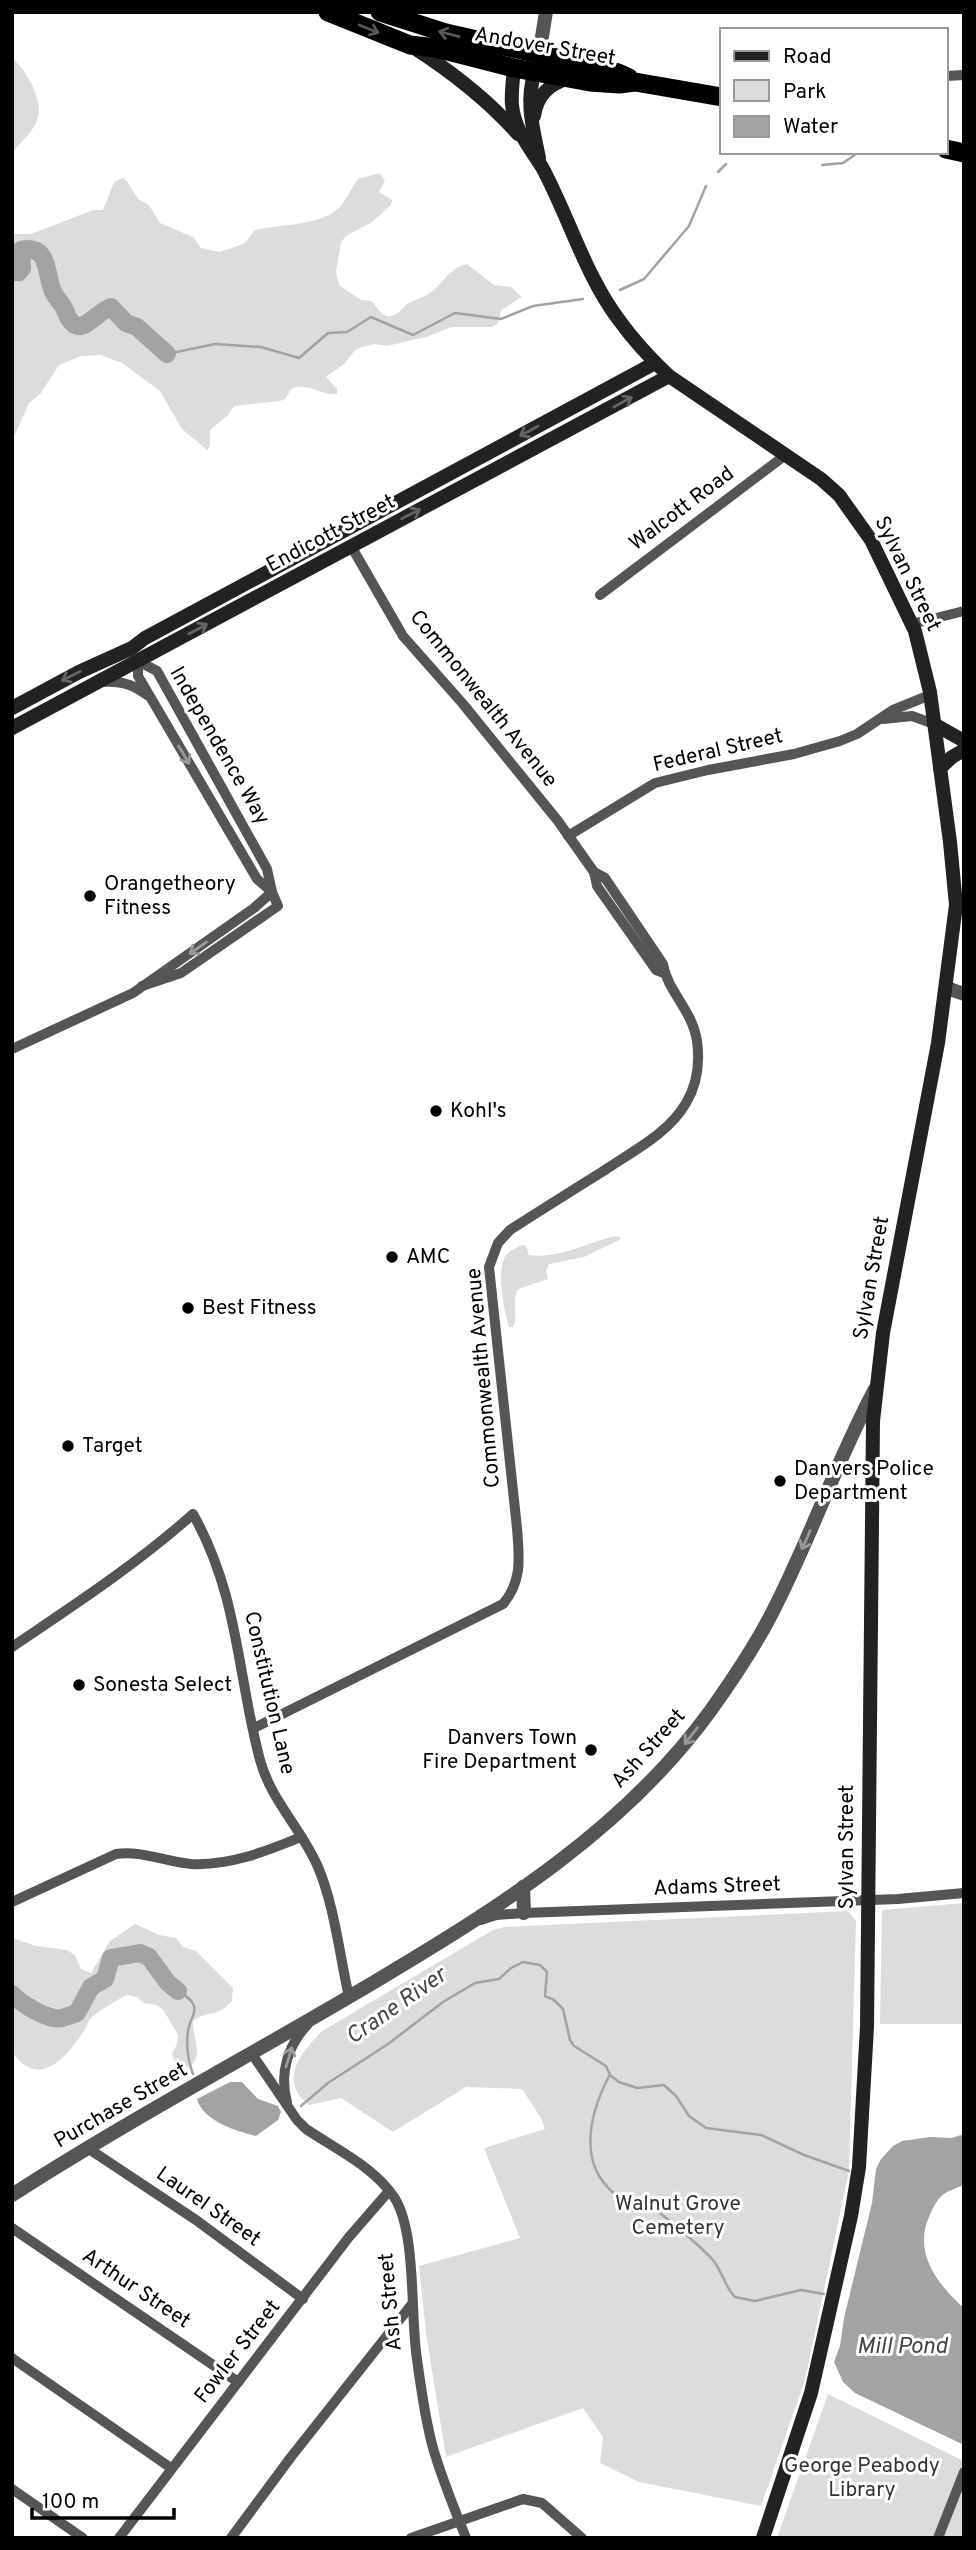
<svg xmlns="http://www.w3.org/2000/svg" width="976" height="2550" viewBox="0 0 976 2550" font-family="Overpass,sans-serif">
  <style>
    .green { fill: #dcdcdc }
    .water { fill: #a3a3a3 }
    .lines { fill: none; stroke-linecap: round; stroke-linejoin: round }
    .stream { stroke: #a3a3a3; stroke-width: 2.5 }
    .river { stroke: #a3a3a3; stroke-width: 18 }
    .minor { stroke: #555; stroke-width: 10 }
    .tertiary { stroke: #555; stroke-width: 14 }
    .secondary { stroke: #222; stroke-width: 14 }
    .trunk { stroke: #000; stroke-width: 19 }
    .oneway { stroke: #595959 }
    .oneway2 { stroke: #646464 }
    .oneway3 { stroke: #999 }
    .poi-dot { fill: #000; stroke: #fff; stroke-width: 2.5 }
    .labels { text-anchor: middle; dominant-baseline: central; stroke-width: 6; stroke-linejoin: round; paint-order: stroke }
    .street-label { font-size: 21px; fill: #000; stroke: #fff }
    .poi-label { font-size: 21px; fill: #000; stroke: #fff; text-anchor: start }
    .park-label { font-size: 21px; fill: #333; stroke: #fff }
    .water-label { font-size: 23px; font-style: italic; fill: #444; stroke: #fff }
  </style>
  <rect width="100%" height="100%" fill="#fff"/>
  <!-- green -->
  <g class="green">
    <path d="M12,58C22,67 26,74 32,85C48,119 34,128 12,153Z"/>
    <path d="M380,173L385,181L379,192L392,200L391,205L372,222L346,236L341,242L336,272L339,285L361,300L371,301C376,306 381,315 388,316C397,317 400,310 406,305C413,300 420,299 427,295C442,286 448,268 467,264L494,285L511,287L522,297L501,310C499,319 501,323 492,327H452L426,337L387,346L375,344L362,347L355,350L344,364L326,377L337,389V394C321,396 309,381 291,389L285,399L280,401L234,406L228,415L210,430V446L207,450L182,429L160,391L122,363L101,355L81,356L59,365L41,393L29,403L12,441V234H31L93,210H103L114,182L123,178L127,181L138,199L149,205L160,223L193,237L201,248L219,252L235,247L245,243L255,230C280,224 328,226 343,203C349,195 352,187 358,179Z"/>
    <path d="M614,1236L619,1237L621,1239L584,1257L549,1264L546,1272L548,1279L518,1289C511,1301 519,1315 513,1327H509C504,1311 495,1266 507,1254C511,1250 518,1247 522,1245L526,1246L529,1255C558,1259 587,1243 614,1236Z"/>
    <path d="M964,1903V2024H880L882,1910Z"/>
    <path d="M848,1911L856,1921L849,2171L805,2380L761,2506L639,2482L600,2463L603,2437L583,2408L446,2457L426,2333L419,2266L520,2238L484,2148L545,2129L541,2118L522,2089L466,2087L393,2132L341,2098L309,2105C305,2101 299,2097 297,2092C285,2069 308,2046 322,2031L493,1930L505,1927Z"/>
    <path d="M135,1924L159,1935L176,1938L183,1947L196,1951L233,1988L232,2001C216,2019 207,2010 193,2021C192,2036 207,2063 184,2068L176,2063L172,2054L177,2044L178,2035L164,2011L157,2005L144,2003L137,1997L128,1995C123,1996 94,2014 91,2018C87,2022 87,2028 83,2032C65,2060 38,2089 12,2052V1938L36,1946L67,1950L75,1955L81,1969L91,1973L110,1941Z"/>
    <path d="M828,2394L964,2461V2538H777Z"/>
  </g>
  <!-- water -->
  <g class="water">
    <path d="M230,2082H242L258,2099L278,2106L281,2112L278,2120L256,2136C236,2131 203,2121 197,2099Z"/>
    <path d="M964,2134V2185C958,2188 949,2190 944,2194C937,2199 932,2209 929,2217C913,2253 938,2285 964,2308V2445L855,2393L843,2382L834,2362L840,2346L844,2318L872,2203L876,2169L881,2159L893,2146L902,2141L930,2137L952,2138Z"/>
  </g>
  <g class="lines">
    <!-- stream -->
    <g class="stream">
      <path d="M822,165L843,163L859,152"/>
      <path d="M718,172L726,164"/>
      <path d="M620,290L644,279L689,226L706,186"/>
      <path d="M167,354L215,344L261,347L299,358L328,333L347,332L371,317L413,335L455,313L501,319L533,306L583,299"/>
      <path d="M178,1991C184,1995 192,1999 194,2006C196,2013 192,2017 190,2023C185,2038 187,2058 193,2074"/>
      <path d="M609,2076C587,2119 576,2172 625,2201C636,2208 648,2204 660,2213C676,2226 699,2245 713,2260C722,2271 725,2287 735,2297L755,2301L801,2290L824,2294"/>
      <path d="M301,2106L328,2083L388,2044L443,2002L475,1983L499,1979L511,1968L523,1962L540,1965L547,1972L545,1996L554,2000L563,2009L570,2040L574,2046L606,2066L610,2075L619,2082L637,2088L664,2085L676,2096L689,2116L706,2128L761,2135L804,2155L849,2171"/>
    </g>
    <!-- river -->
    <g class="river">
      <path d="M12,272H19L22,268L21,250C47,244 46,269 51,286C53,296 61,301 65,310C67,316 71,325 78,326C86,328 101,310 111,307L126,323L137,327L167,354"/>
      <path d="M12,1994C20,2003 42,2016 54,2018C61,2020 70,2015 77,2013L91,1987L105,1979L111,1958L140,1953L149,1957L168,1983L178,1991"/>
    </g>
    <!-- minor -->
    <g class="minor">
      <path d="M946,76L964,75"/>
      <path d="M351,546L403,636L463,704L558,821L594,872L597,886L656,970L664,973"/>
      <path d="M600,595L787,454"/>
      <path d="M912,624L964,611"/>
      <path d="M100,682C120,681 131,683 147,695"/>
      <path d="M883,719L912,716L934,724"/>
      <path d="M568,836L655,783L708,770L794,754L840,741L857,734L893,710L930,695"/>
      <path d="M142,986L181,973L278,906L272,892L267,869L157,671L138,661V676L257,879L272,892"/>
      <path d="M12,1049L133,993L254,908L272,892"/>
      <path d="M12,1647C74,1605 137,1564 193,1514C239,1596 237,1674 260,1760C271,1801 302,1829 318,1867C334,1904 340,1957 349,1997"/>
      <path d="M254,1728L503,1604C523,1580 519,1557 517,1528L489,1267L498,1243L510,1230C541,1210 573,1190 605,1170C633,1151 669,1133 686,1103C698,1083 700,1063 697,1041C692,1009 667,991 663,964L605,878L594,872"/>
      <path d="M12,1902L116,1854C141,1850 166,1862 191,1864C229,1866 267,1851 301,1837"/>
      <path d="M481,1920L496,1915L524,1913L898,1899L964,1893"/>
      <path d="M252,2054L297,2120L306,2129C336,2149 374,2167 394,2197C417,2232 410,2316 417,2359C421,2389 425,2419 433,2448C442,2479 454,2508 466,2538"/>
      <path d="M287,2102C279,2073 288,2045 308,2024"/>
      <path d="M89,2149L196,2220L303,2299"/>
      <path d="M12,2228L238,2382"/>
      <path d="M12,2358L171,2468"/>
      <path d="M12,2489L83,2538"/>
      <path d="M119,2538L349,2237L389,2191"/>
      <path d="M231,2538L291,2457L412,2304"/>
      <path d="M411,2538L523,2499L542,2503L582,2538"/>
      <path d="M938,2538L964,2472"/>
    </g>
    <!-- tertiary -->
    <g class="tertiary">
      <path d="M539,55L546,12"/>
      <path d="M947,988L964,994"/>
      <path d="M523,1887L524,1913"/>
      <path d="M12,2195C130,2119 255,2053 376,1981C500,1907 625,1829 711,1710C736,1675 760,1639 778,1601C813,1531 838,1458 875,1389"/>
    </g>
    <!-- secondary -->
    <g class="secondary">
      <path d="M413,47C452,72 487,99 518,134"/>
      <path d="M514,68C513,80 511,93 512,105C514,129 530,148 542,167C569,217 585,275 619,320C634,341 651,359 669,376L821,479L839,495L871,540L915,631L930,692L950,842L956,905L938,1043L883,1333L873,1421L867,2027L859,2167L851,2216L811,2393L763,2538"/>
      <path d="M535,71C525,102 533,128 539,158"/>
      <path d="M534,116C537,95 549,84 569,78"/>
      <path d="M12,708L79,672L132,648L145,638L655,363"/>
      <path d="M934,724L964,741"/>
      <path d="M12,728L669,376"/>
      <path d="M940,768L952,757L964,750"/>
    </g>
    <!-- trunk -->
    <g class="trunk">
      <path d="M328,12L410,45L436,48L514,68L590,82L619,84L635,82L722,97"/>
      <path d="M380,12L446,33L596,67L618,73L629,78"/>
      <path d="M946,149L964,153"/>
    </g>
  </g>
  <!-- one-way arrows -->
  <defs><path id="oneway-shaft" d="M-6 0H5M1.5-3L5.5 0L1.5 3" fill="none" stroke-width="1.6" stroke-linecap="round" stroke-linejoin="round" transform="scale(1.75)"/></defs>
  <g class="oneway">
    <use href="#oneway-shaft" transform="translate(369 29) rotate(22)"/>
    <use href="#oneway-shaft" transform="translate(449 34) rotate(-165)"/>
  </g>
  <g class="oneway2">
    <use href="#oneway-shaft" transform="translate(623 402) rotate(-29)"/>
    <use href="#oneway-shaft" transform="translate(529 431) rotate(151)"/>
    <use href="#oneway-shaft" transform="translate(411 514) rotate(-27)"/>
    <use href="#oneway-shaft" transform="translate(198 629) rotate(-28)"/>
    <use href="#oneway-shaft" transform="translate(71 676) rotate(153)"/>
  </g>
  <g class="oneway3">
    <use href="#oneway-shaft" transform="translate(184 755) rotate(59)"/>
    <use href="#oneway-shaft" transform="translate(198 948) rotate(145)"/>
    <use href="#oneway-shaft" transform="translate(806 1540) rotate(114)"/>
    <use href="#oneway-shaft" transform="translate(691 1736) rotate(128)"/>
    <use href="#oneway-shaft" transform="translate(289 2057) rotate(-73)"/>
  </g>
  <!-- markers -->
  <g class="poi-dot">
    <circle cx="90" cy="896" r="7"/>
    <circle cx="436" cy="1111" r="7"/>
    <circle cx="392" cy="1257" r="7"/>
    <circle cx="188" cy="1308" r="7"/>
    <circle cx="68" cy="1446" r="7"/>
    <circle cx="780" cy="1481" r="7"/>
    <circle cx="79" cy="1685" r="7"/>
    <circle cx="591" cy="1750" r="7"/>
  </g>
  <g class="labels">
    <!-- street labels -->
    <g class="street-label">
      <text transform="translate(545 47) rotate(10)">Andover Street</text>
      <text transform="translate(682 509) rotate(-37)">Walcott Road</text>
      <text transform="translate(331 534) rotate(-28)">Endicott Street</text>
      <text transform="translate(907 574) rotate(64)">Sylvan Street</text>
      <text transform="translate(483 699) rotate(51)">Commonwealth Avenue</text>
      <text transform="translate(219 746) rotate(60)">Independence Way</text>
      <text transform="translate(718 751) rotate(-13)">Federal Street</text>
      <text transform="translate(872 1278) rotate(-80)">Sylvan Street</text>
      <text transform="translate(484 1378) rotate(-95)">Commonwealth Avenue</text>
      <text transform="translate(269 1693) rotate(77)">Constitution Lane</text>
      <text transform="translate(649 1749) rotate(-48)">Ash Street</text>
      <text transform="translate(847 1847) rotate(-90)">Sylvan Street</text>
      <text transform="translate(717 1887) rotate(-2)">Adams Street</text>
      <text transform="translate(121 2106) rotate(-30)">Purchase Street</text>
      <text transform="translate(208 2207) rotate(35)">Laurel Street</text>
      <text transform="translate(136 2289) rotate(34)">Arthur Street</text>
      <text transform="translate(391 2302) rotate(-95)">Ash Street</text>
      <text transform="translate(238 2352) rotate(-52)">Fowler Street</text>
    </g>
    <!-- poi labels -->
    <g class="poi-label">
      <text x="104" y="884">Orangetheory<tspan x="104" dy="24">Fitness</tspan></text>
      <text x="450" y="1111">Kohl's</text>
      <text x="406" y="1257">AMC</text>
      <text x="202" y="1308">Best Fitness</text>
      <text x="82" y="1446">Target</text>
      <text x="794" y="1469">Danvers Police<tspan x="794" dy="24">Department</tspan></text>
      <text x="93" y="1685">Sonesta Select</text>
      <text x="577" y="1738" text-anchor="end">Danvers Town<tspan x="577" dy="24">Fire Department</tspan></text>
    </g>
    <!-- park labels -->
    <g class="park-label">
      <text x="678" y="2204">Walnut Grove<tspan x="678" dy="24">Cemetery</tspan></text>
      <text x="862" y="2466">George Peabody<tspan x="862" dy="24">Library</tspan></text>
    </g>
    <!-- water labels -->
    <g class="water-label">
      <text transform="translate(397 2007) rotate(-35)">Crane River</text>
      <text x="902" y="2347">Mill Pond</text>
    </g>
  </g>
  <!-- border -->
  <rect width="976" height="2550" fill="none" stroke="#000000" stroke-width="28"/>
  <!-- legend -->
  <rect x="720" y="28" width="228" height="126" fill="#ffffff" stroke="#999999" stroke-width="2"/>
  <rect x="734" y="51" width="35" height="10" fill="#222222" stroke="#999999" stroke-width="2"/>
  <text x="783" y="63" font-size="21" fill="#000000">Road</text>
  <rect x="734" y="80" width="35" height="21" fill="#dcdcdc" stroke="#999999" stroke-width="2"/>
  <text x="783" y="98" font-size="21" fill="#000000">Park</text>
  <rect x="734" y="116" width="35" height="21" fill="#a3a3a3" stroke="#999999" stroke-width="2"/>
  <text x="783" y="133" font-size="21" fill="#000000">Water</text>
  <!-- scale -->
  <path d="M32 2508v10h142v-10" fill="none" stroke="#000000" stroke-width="3.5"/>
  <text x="42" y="2508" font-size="21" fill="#000000" stroke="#ffffff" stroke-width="5" paint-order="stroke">100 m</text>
</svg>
